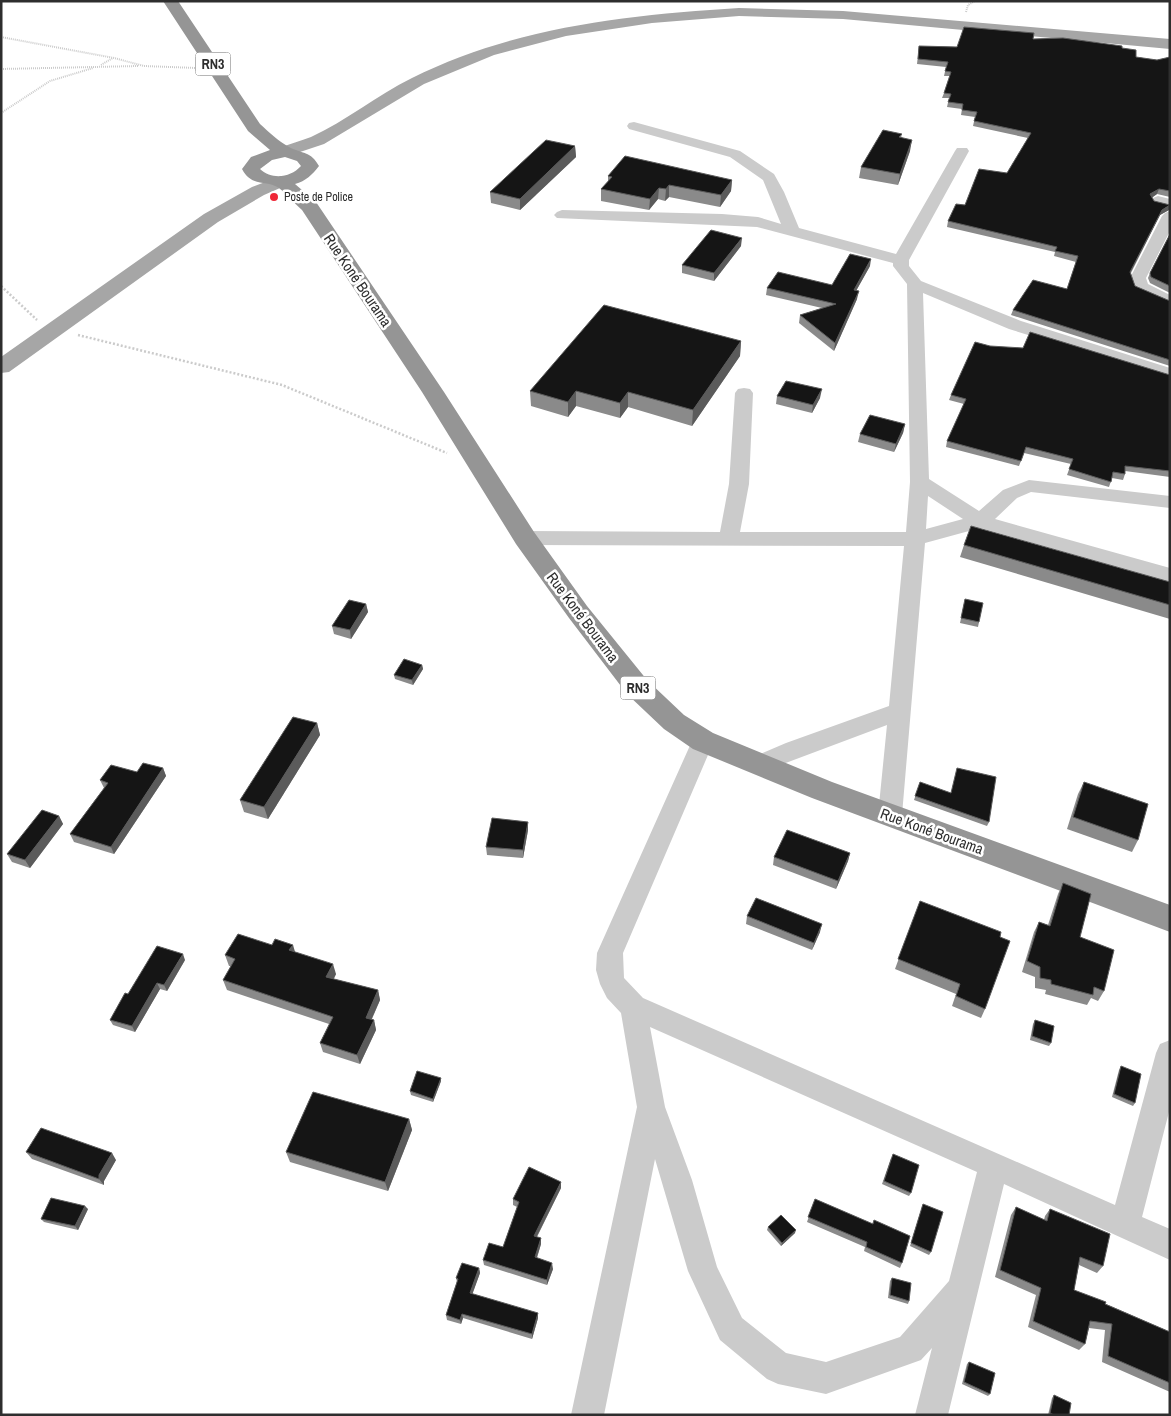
<svg xmlns="http://www.w3.org/2000/svg" width="1171" height="1416" viewBox="0 0 1171 1416" font-family="'Archivo Narrow',sans-serif">
  <style>
    .lines { fill: none; stroke-linecap: round; stroke-linejoin: round }
    .path-far1 { stroke: #cbcbcb; stroke-width: 2; stroke-dasharray: 1 1; stroke-linecap: butt }
    .path { stroke: #cbcbcb; stroke-width: 2.5; stroke-dasharray: 2 2; stroke-linecap: butt }
    .minor { fill: #cbcbcb; fill-rule: evenodd }
    .major { fill: #a6a6a6; fill-rule: evenodd }
    .highway { fill: #959595; fill-rule: evenodd }
    .wall { fill: #8a8a8a }
    .shaded-wall { fill: #5b5b5b }
    .building { fill: #151515; stroke: #5b5b5b }
    .poi-dot { fill: #ef2737; stroke: #fff; stroke-width: 2 }
    .labels { text-anchor: middle; dominant-baseline: central; stroke-width: 5; stroke-linejoin: round; paint-order: stroke }
    .far-poi-label { font-size: 12px; fill: #2e2e2e; stroke: #fff; text-anchor: start }
    .shield { fill: #fff; stroke: #6d6d6d; stroke-width: 1 }
    .shield-label { font-size: 14px; font-weight: bold; fill: #2e2e2e }
    .street-label { font-size: 15px; fill: #2e2e2e; stroke: #fff }
  </style>
  <rect width="100%" height="100%" fill="#fff"/>
  <g class="lines">
    <!-- path-far1 -->
    <g class="path-far1">
      <path d="M966,12L968,5L975,1"/>
      <path d="M1,37L114,58L144,66L196,68"/>
      <path d="M101,65L113,58"/>
      <path d="M1,69L138,66"/>
      <path d="M1,113L50,81L93,68"/>
    </g>
    <!-- path -->
    <g class="path">
      <path d="M1,286L37,320"/>
      <path d="M78,335L282,385L447,453"/>
    </g>
    <!-- minor -->
    <g class="minor">
      <path d="M634,122L740,151L774,174L784,192L799,228L896,254L955,151L957,148H967L969,151L909,260V266L921,281L1021,321L1170,368V379L1009,329L923,293L929,479L979,511L1003,490L1029,480L1170,496V508L1031,492L1017,498L995,519L1170,568V582L980,528L925,543L902,815L899,822L890,825L881,822L878,815L887,725L759,773L751,770L747,764L751,758L786,743L889,706L904,546L525,545L518,543L515,538L518,533L525,531L720,532L729,484L735,393L738,389L744,388L750,389L753,393L749,484L740,532H906L910,482L907,284L893,266V263L757,227L557,218L554,215L557,212L562,210L722,214L758,217L781,224L763,180L730,157L629,129L627,126L629,123ZM928,496L963,519L926,529Z"/>
      <path d="M1158,196L1170,199V208L1153,204L1150,201L1153,198Z"/>
      <path d="M1170,211V231L1146,278L1148,284L1170,295V307L1134,290L1130,278L1162,216L1165,213Z"/>
      <path d="M703,732L711,735L714,741L623,953L624,978L643,998L1115,1205L1156,1053L1160,1044L1170,1040V1108L1142,1217L1170,1229V1260L1004,1184L948,1415H915L932,1348L921,1360L826,1394L778,1384L767,1379L720,1340L688,1271L655,1159L604,1415H571L637,1107L621,1013L607,998L600,984L596,970L597,953L692,741L695,735ZM650,1027L977,1172L949,1281L900,1337L826,1362L786,1353L742,1318L717,1267L692,1180L665,1107Z"/>
    </g>
    <!-- major -->
    <g class="major">
      <path d="M739,8L843,11L1170,39V49L843,19L739,16L652,23L566,36L494,55L424,84L324,144L285,157L279,156L276,152L279,148C289,144 301,141 311,137C346,121 377,95 412,78C513,27 628,15 739,8Z"/>
      <path d="M281,176L287,177L290,181L287,185L264,195L218,222L9,372L1,373V357L204,214L252,187Z"/>
    </g>
    <!-- highway -->
    <path class="highway" d="M163,1H178L260,124C269,132 278,141 289,147C302,154 311,151 319,166C312,175 306,181 295,184L316,202L444,392L534,532L587,606L647,680L684,715L713,733L832,782L1170,905V932L812,798L693,749L664,729L627,694L569,618L516,544L422,392L302,210C294,203 287,194 279,188C266,179 252,188 242,169L251,157L270,150L248,131ZM285,157L297,161L301,166C290,178 272,180 260,169L272,160Z"/>
  </g>
  <!-- wall -->
  <g class="wall">
    <path d="M1033,39L1122,48L1136,57L1157,60L1170,57V197L1157,194L1152,197L1154,201L1169,210L1160,215L1131,273L1135,286L1170,301V366L1011,315L1013,310L1067,289L1076,262L1054,256L1055,252L947,227L948,221L965,205L1007,173L1028,138L973,126L975,117L961,115L962,109L947,107L949,98H942L944,93L950,76H944L946,67L917,64L919,46L957,47Z"/>
    <path d="M902,134L901,138L910,151L898,185L859,178L861,167Z"/>
    <path d="M575,146L576,157L520,210L491,203L490,192Z"/>
    <path d="M608,176L732,180L731,191L720,207L669,197L665,201L658,199L649,210L601,201V189L608,182Z"/>
    <path d="M1170,234V293L1150,283L1148,278L1150,273Z"/>
    <path d="M741,246L714,281L682,273V265Z"/>
    <path d="M870,266L856,291L857,299L834,351L799,323L800,315L822,308L766,295L767,288L832,285Z"/>
    <path d="M741,341L740,356L692,426L628,407L620,418L576,406L568,417L531,406L530,391Z"/>
    <path d="M990,346L1170,375V477L1125,471V474L1123,480L1112,478L1109,487L1067,475L1071,464L1024,453L1019,466L946,447L947,441L964,404L949,400L951,395Z"/>
    <path d="M777,396L820,398L812,413L776,404Z"/>
    <path d="M905,424L903,433L894,452L858,442L860,434Z"/>
    <path d="M964,545L1170,582V619L960,557Z"/>
    <path d="M965,599L979,622L978,627L960,623Z"/>
    <path d="M366,604L368,612L351,639L334,634L332,626Z"/>
    <path d="M422,665L423,669L413,685L395,679L394,675Z"/>
    <path d="M317,723L320,735L268,819L244,812L240,800Z"/>
    <path d="M163,768L166,776L114,854L74,842L70,834L104,788L100,780L137,772Z"/>
    <path d="M920,782L989,822L987,826L914,800Z"/>
    <path d="M1084,782L1138,840L1132,852L1067,829L1078,794Z"/>
    <path d="M59,816L63,824L30,868L12,862L7,854Z"/>
    <path d="M528,830L523,858L487,855L486,847Z"/>
    <path d="M850,853L848,861L836,889L773,865L774,857Z"/>
    <path d="M1063,883L1080,937L1104,991L1098,1001L1091,998L1087,1005L1045,994L1046,990L1035,988V977L1022,972L1034,932L1039,922L1048,925L1058,894Z"/>
    <path d="M920,901L985,1009L981,1018L952,1006L956,994L895,969Z"/>
    <path d="M747,916L820,932L812,950L746,924Z"/>
    <path d="M295,952L336,974L334,979L378,990L380,1000L372,1019L374,1020L376,1030L360,1064L323,1052L320,1043L329,1024L227,990L223,980L231,966H229L225,955Z"/>
    <path d="M185,960L167,991L160,989L135,1032L113,1025L110,1020L128,994Z"/>
    <path d="M1035,1020L1051,1043L1049,1046L1030,1040L1033,1024Z"/>
    <path d="M1121,1066L1135,1103L1133,1106L1112,1097L1119,1070Z"/>
    <path d="M441,1081L433,1102L411,1095L410,1091Z"/>
    <path d="M409,1119L412,1130L388,1191L290,1162L286,1152Z"/>
    <path d="M26,1152L116,1160L104,1181V1185L32,1159Z"/>
    <path d="M891,1158L911,1193L909,1196L882,1184Z"/>
    <path d="M561,1188L537,1237L541,1238V1244L537,1258L553,1269L547,1285L484,1265L483,1260L503,1247L517,1207L513,1205V1199Z"/>
    <path d="M815,1199L872,1224L874,1220L902,1263L900,1268L864,1251L865,1247L807,1222Z"/>
    <path d="M923,1204L931,1252L929,1255L910,1246Z"/>
    <path d="M1016,1207L1044,1220L1045,1216L1050,1209L1103,1266L1097,1273L1079,1265L1074,1290L1170,1332V1392L1102,1362L1105,1330L1089,1328L1085,1344L1079,1350L1028,1327L1036,1295L995,1277L1011,1215Z"/>
    <path d="M88,1209L78,1230L44,1222L41,1219Z"/>
    <path d="M768,1227L795,1233L781,1246L767,1230Z"/>
    <path d="M479,1268L480,1273L472,1294L538,1318L532,1339L463,1318L461,1324L447,1320L446,1315L457,1282L456,1278Z"/>
    <path d="M892,1278L909,1301L908,1304L888,1298L890,1281Z"/>
    <path d="M969,1362L990,1394L988,1396L962,1384L967,1364Z"/>
    <path d="M1054,1395L1069,1415H1048L1052,1398Z"/>
  </g>
  <!-- shaded-wall -->
  <g class="shaded-wall">
    <path d="M912,140L910,151L898,185L900,174Z"/>
    <path d="M575,146L576,157L520,210V199Z"/>
    <path d="M732,180L731,191L720,207L721,195Z"/>
    <path d="M669,185V197L665,201L666,189Z"/>
    <path d="M659,188L658,199L649,210L650,199Z"/>
    <path d="M1159,189L1157,194L1149,200L1150,194Z"/>
    <path d="M1170,205L1169,210L1160,215L1128,277L1130,272L1162,210Z"/>
    <path d="M742,238L741,246L714,281V273Z"/>
    <path d="M871,259L870,266L852,298L854,290Z"/>
    <path d="M859,291L857,299L834,351L835,343Z"/>
    <path d="M741,341L740,356L692,426L693,410Z"/>
    <path d="M822,389L820,398L812,413L813,405Z"/>
    <path d="M576,391V406L568,417V402Z"/>
    <path d="M628,392V407L620,418V403Z"/>
    <path d="M905,424L903,433L894,452L896,444Z"/>
    <path d="M366,604L368,612L351,639L350,630Z"/>
    <path d="M422,665L423,669L413,685L412,680Z"/>
    <path d="M317,723L320,735L268,819L264,807Z"/>
    <path d="M163,768L166,776L114,854L111,847Z"/>
    <path d="M59,816L63,824L30,868L25,860Z"/>
    <path d="M528,822V830L523,858V850Z"/>
    <path d="M850,853L848,861L836,889L838,881Z"/>
    <path d="M822,924L820,932L812,950L814,943Z"/>
    <path d="M293,945L296,955L289,950Z"/>
    <path d="M183,954L185,960L167,991L164,985Z"/>
    <path d="M333,964L336,974L329,987L326,977Z"/>
    <path d="M157,983L160,989L135,1032L132,1026Z"/>
    <path d="M378,990L380,1000L368,1027L366,1018Z"/>
    <path d="M374,1020L376,1030L360,1064L357,1055Z"/>
    <path d="M441,1078V1081L433,1102V1099Z"/>
    <path d="M409,1119L412,1130L388,1191L385,1182Z"/>
    <path d="M112,1153L116,1160L104,1181V1185L99,1179V1175Z"/>
    <path d="M561,1182V1188L534,1242V1236Z"/>
    <path d="M85,1206L88,1209L78,1230L75,1226Z"/>
    <path d="M796,1230L795,1233L781,1246L782,1243Z"/>
    <path d="M541,1238V1244L535,1263V1257Z"/>
    <path d="M552,1263L553,1269L547,1285V1280Z"/>
    <path d="M479,1268L480,1273L471,1298L470,1293Z"/>
    <path d="M538,1313V1318L532,1339V1334Z"/>
    <path d="M462,1314L463,1318L461,1324L460,1320Z"/>
  </g>
  <!-- building -->
  <g class="building">
    <path d="M964,27L1034,33L1033,39L1063,38L1122,46V48L1136,50V57L1157,60L1170,57V191L1159,189L1150,194L1154,201L1170,205L1162,210L1130,272L1135,286L1170,301V360L1013,310L1033,280L1067,289L1078,256L1055,251L1057,247L948,221L956,204L965,205L979,169L1007,173L1031,133L974,121L977,112L962,110L963,104L948,102L951,94L944,93L951,72L945,71L948,62L918,59L919,46L957,47Z"/>
    <path d="M883,130L902,134L899,137L912,140L900,174L861,167Z"/>
    <path d="M546,140L575,146L520,199L490,192Z"/>
    <path d="M625,156L732,180L721,195L669,185L666,189L659,188L650,199L601,189L612,177L608,176Z"/>
    <path d="M711,230L742,238L714,273L682,265Z"/>
    <path d="M1170,234V286L1151,277L1150,273Z"/>
    <path d="M850,254L871,259L854,290L859,291L835,343L800,315L836,304L767,288L778,272L832,285Z"/>
    <path d="M604,305L741,341L693,410L628,392L620,403L576,391L568,402L530,391Z"/>
    <path d="M1030,332L1170,375V471L1125,466V474L1113,472L1111,482L1069,469L1073,459L1026,447L1021,461L947,441L966,399L951,395L975,342L990,346L1023,348Z"/>
    <path d="M786,381L822,389L813,405L777,396Z"/>
    <path d="M870,415L905,424L896,444L860,434Z"/>
    <path d="M971,526L1170,582V605L964,545Z"/>
    <path d="M965,599L983,603L979,622L961,618Z"/>
    <path d="M349,600L366,604L350,630L332,626Z"/>
    <path d="M404,659L422,665L412,680L394,675Z"/>
    <path d="M293,717L317,723L264,807L240,800Z"/>
    <path d="M143,763L163,768L111,847L70,834L108,783L100,780L111,765L137,772Z"/>
    <path d="M957,768L996,777L989,822L915,796L920,782L951,793Z"/>
    <path d="M1084,782L1148,804L1138,840L1073,817Z"/>
    <path d="M42,810L59,816L25,860L7,854Z"/>
    <path d="M492,818L528,822L523,850L486,847Z"/>
    <path d="M787,830L850,853L838,881L774,857Z"/>
    <path d="M1063,883L1091,894L1080,937L1114,950L1104,991L1094,987L1093,995L1051,984V980L1040,978V967L1027,961L1039,922L1050,926Z"/>
    <path d="M756,898L822,924L814,943L747,916Z"/>
    <path d="M920,901L1001,932L1000,937L1010,941L985,1009L956,996L960,984L898,959Z"/>
    <path d="M238,934L272,945L275,939L293,945L289,950L333,964L326,977L378,990L366,1018L374,1020L357,1055L320,1043L333,1017L223,980L235,959L225,955Z"/>
    <path d="M157,946L183,954L164,985L157,983L132,1026L110,1020L125,993L128,994Z"/>
    <path d="M1035,1020L1054,1026L1051,1043L1032,1036Z"/>
    <path d="M1121,1066L1141,1074L1135,1103L1114,1094Z"/>
    <path d="M417,1071L441,1078L433,1099L410,1091Z"/>
    <path d="M313,1092L409,1119L385,1182L286,1152Z"/>
    <path d="M41,1128L112,1153L99,1175V1179L26,1152Z"/>
    <path d="M893,1154L919,1165L911,1193L884,1181Z"/>
    <path d="M529,1167L561,1182L534,1236L541,1238L535,1257L552,1263L547,1280L483,1260L489,1243L503,1247L519,1202L513,1199Z"/>
    <path d="M51,1198L85,1206L75,1226L41,1219Z"/>
    <path d="M815,1199L873,1224L874,1220L910,1236L902,1263L866,1247L867,1242L808,1217Z"/>
    <path d="M923,1204L943,1212L931,1252L911,1243Z"/>
    <path d="M1016,1207L1047,1221L1050,1209L1110,1234L1103,1266L1080,1257L1074,1290L1106,1302L1105,1304L1170,1332V1383L1108,1356L1112,1324L1090,1321L1085,1344L1033,1321L1041,1288L1000,1270Z"/>
    <path d="M781,1215L796,1230L782,1243L768,1227Z"/>
    <path d="M462,1263L479,1268L470,1293L538,1313L532,1334L462,1314L460,1320L446,1315L458,1279L456,1278Z"/>
    <path d="M892,1278L911,1283L909,1301L890,1295Z"/>
    <path d="M969,1362L995,1373L990,1394L964,1382Z"/>
    <path d="M1054,1395L1071,1403L1069,1415H1054L1050,1413Z"/>
  </g>
  <!-- markers -->
  <circle class="poi-dot" cx="274" cy="197" r="5"/>
  <g class="labels">
    <!-- far-poi labels -->
    <g class="far-poi-label">
      <text x="284" y="197">Poste de Police</text>
    </g>
    <!-- shield labels -->
    <g class="shield">
      <rect x="195.5" y="52.5" width="35" height="23" rx="4"/>
      <rect x="620.5" y="676.5" width="35" height="23" rx="4"/>
    </g>
    <g class="shield-label">
      <text x="213" y="64">RN3</text>
      <text x="638" y="688">RN3</text>
    </g>
    <!-- street labels -->
    <g class="street-label">
      <text transform="translate(358 280) rotate(56)">Rue Koné Bourama</text>
      <text transform="translate(583 617) rotate(53)">Rue Koné Bourama</text>
      <text transform="translate(932 831) rotate(20)">Rue Koné Bourama</text>
    </g>
  </g>
  <!-- border -->
  <rect width="1171" height="1416" fill="none" stroke="#2e2e2e" stroke-width="5"/>
</svg>
